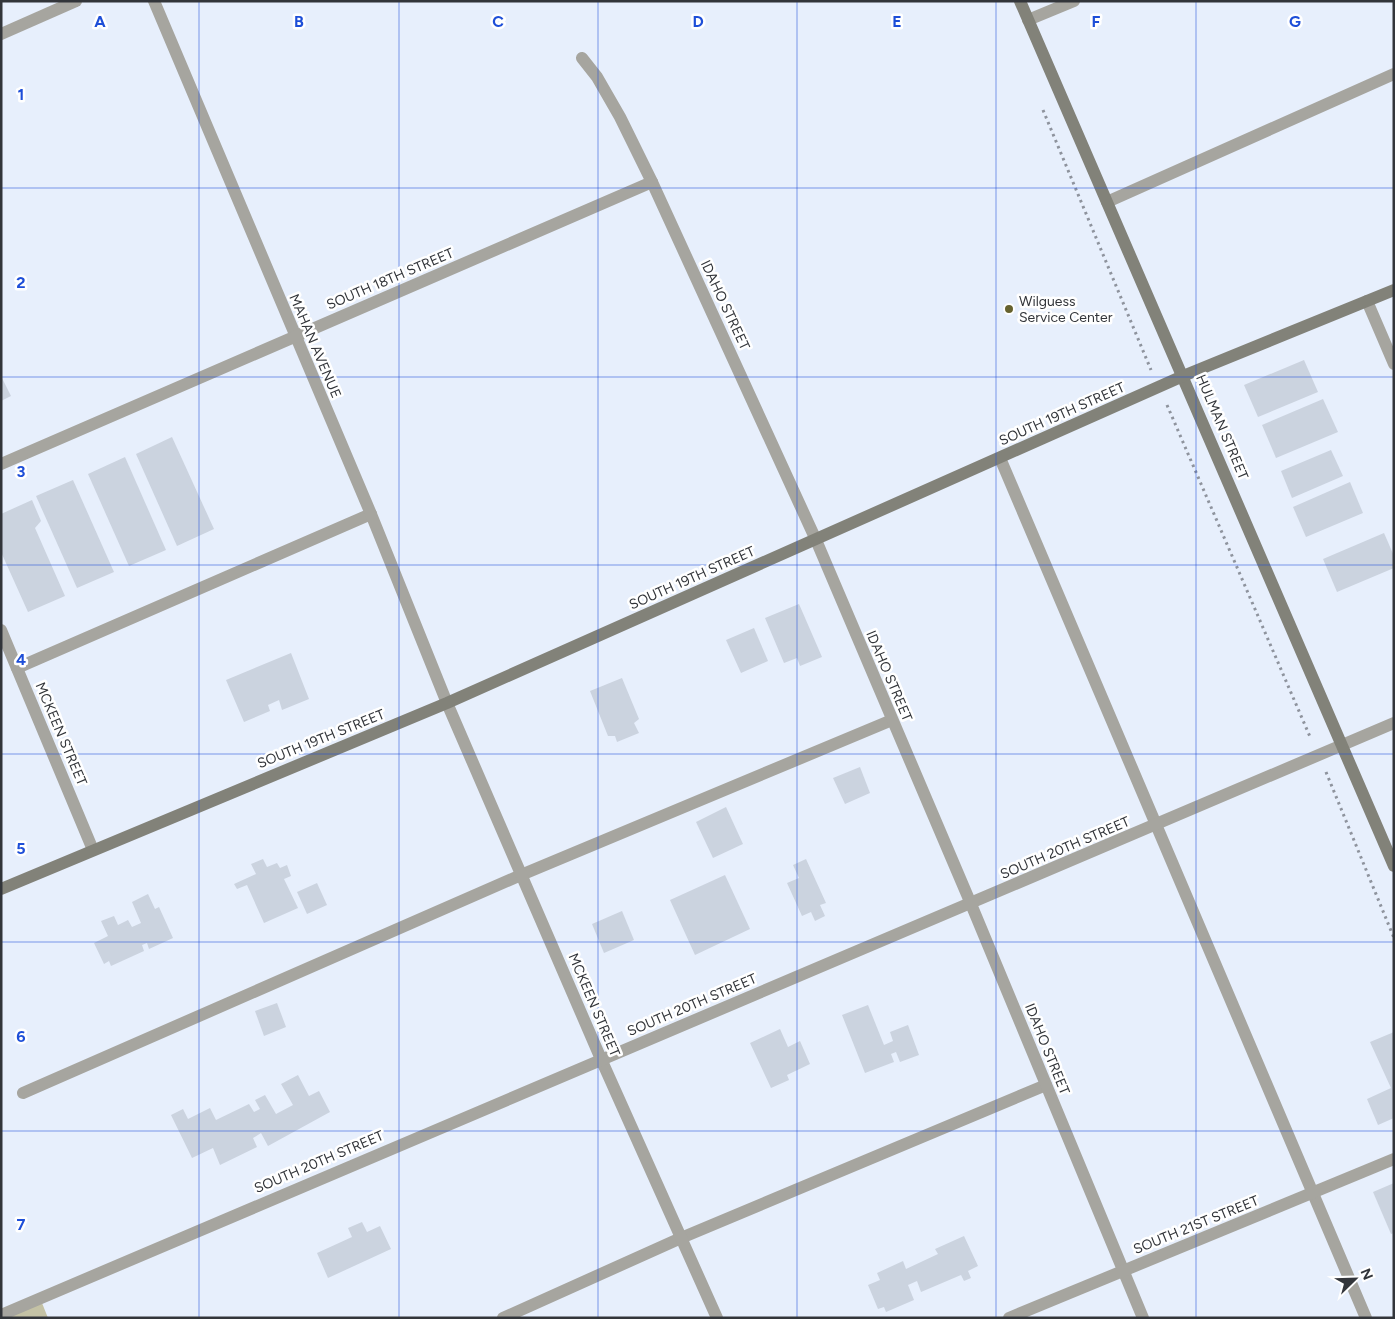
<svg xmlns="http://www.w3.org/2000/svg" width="1395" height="1319" viewBox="0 0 1395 1319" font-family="Figtree,sans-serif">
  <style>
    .green { fill: #c4c2a5 }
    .building { fill: #cbd3df }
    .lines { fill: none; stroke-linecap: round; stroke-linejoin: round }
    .path { stroke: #8e939d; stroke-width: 3; stroke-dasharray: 2.5 4; stroke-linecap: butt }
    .lane { stroke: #a6a59f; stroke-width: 12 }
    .street { stroke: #a6a59f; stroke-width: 12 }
    .secondary { stroke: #828279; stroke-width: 12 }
    .grid { fill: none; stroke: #1d4ed8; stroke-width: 1; stroke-opacity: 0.55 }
    .poi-dot { fill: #66622e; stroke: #fff; stroke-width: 2 }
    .labels { text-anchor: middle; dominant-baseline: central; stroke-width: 5; stroke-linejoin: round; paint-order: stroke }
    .street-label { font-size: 14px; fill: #32353a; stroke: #fff }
    .poi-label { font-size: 14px; fill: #32353a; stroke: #fff; text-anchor: start }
    .grid-label { font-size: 16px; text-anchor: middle; font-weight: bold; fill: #1d4ed8; stroke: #fff; stroke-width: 5; stroke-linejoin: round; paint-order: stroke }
  </style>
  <rect width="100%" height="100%" fill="#e7effc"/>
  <!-- green -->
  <path class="green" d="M40,1298L48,1318H1Z"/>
  <!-- building -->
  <g class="building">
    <path d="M1304,360L1318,392L1258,417L1244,385Z"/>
    <path d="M1,376L11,396L1,401Z"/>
    <path d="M1323,399L1338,432L1276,458L1262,425Z"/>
    <path d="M172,437L214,529L177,546L136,454Z"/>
    <path d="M1331,450L1343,476L1292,498L1281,471Z"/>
    <path d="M125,457L166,550L129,566L88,474Z"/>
    <path d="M73,480L114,572L77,588L36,496Z"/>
    <path d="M1350,482L1363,513L1306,537L1293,507Z"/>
    <path d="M32,500L41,521L35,528L65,596L28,612L1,552V514Z"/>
    <path d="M1384,533L1394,556V568L1337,592L1323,559Z"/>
    <path d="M799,604L822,657L800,666L797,658L784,663L765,618Z"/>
    <path d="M754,628L768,661L741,673L726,640Z"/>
    <path d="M291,653L309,699L282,710L279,700L268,705L270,711L244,722L226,680Z"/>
    <path d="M622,678L639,719L634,723L639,733L617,742L615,736H608L590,691Z"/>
    <path d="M860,767L870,793L845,804L833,778Z"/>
    <path d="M726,807L743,844L713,858L696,822Z"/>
    <path d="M263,859L267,867L277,863L280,868L287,865L291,876L284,879L298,908L264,923L247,885L237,889L234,884L256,874L251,864Z"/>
    <path d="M806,859L826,903L820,905L825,916L815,921L811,912L802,916L787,883L799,878L793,865Z"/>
    <path d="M725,875L750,929L695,955L670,900Z"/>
    <path d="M317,883L327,905L307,914L297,892Z"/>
    <path d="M148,894L155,909L159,907L173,938L149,949L147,943L142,945L144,951L111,966L109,961L104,964L94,943L108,936L101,921L114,916L118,925L128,920L132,927L141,923L132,902Z"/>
    <path d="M622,911L634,940L604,953L592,924Z"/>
    <path d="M277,1003L286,1027L264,1036L255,1011Z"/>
    <path d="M868,1005L884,1045L893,1041L890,1032L908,1025L919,1055L900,1062L896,1052L891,1054L894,1062L865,1073L842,1015Z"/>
    <path d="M780,1029L788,1047L800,1041L810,1064L787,1075L789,1080L771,1088L750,1043Z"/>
    <path d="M1394,1032V1118L1378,1125L1367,1099L1391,1088L1370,1042Z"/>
    <path d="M298,1075L309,1096L319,1091L330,1112L268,1146L261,1133L253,1138L257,1147L220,1165L213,1148L192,1158L171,1115L183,1109L188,1119L210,1108L216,1120L249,1104L254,1112L260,1109L255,1100L265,1095L276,1114L293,1105L281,1084Z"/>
    <path d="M1394,1183V1233L1391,1234L1373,1192Z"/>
    <path d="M362,1222L367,1232L380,1226L391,1249L328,1278L317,1253L352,1237L348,1228Z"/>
    <path d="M964,1236L978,1266L968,1271L971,1278L964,1281L961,1275L921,1292L917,1281L908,1285L914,1300L886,1312L884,1307L878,1309L868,1285L880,1280L877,1273L903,1261L906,1269L938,1254L935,1249Z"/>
  </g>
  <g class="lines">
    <!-- path -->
    <g class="path">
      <path d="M1043,110L1151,370"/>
      <path d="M1167,405L1311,739"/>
      <path d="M1326,772L1394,938"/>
    </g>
    <!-- lane -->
    <g class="lane">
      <path d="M1107,202L1394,74"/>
      <path d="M1367,301L1394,364"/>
      <path d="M1000,458L1366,1318"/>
      <path d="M17,668L371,514"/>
      <path d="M23,1093L521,875L892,720"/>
      <path d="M503,1318L681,1238L1046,1085"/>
    </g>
    <!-- street -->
    <g class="street">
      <path d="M154,1L371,514L447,703L601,1059L717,1318"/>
      <path d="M1028,20L1074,1"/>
      <path d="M1,34L76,1"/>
      <path d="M582,58L597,77L620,117L652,182L816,540L971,904L1143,1318"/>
      <path d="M1,464L652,182"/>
      <path d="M1,630L93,850"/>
      <path d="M1,1315L1394,723"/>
      <path d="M1009,1318L1394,1159"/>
    </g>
    <!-- secondary -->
    <g class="secondary">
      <path d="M1020,1L1394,866"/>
      <path d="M1,889L447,703L1183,376L1394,290"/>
    </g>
  </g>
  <!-- grid -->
  <path class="grid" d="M199,1V1318M399,1V1318M598,1V1318M797,1V1318M996,1V1318M1196,1V1318M1,188H1394M1,377H1394M1,565H1394M1,754H1394M1,942H1394M1,1131H1394"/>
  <!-- markers -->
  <circle class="poi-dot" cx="1009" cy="309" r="5"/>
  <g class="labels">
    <!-- street labels -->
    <g class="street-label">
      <text transform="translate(390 279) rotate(-23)">SOUTH 18TH STREET</text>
      <text transform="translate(725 305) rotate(65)">IDAHO STREET</text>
      <text transform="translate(315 346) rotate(67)">MAHAN AVENUE</text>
      <text transform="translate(1062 414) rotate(-24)">SOUTH 19TH STREET</text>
      <text transform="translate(1222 427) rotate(67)">HULMAN STREET</text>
      <text transform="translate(692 578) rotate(-24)">SOUTH 19TH STREET</text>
      <text transform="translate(889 676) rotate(67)">IDAHO STREET</text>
      <text transform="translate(61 734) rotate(67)">MCKEEN STREET</text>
      <text transform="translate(321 739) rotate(-22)">SOUTH 19TH STREET</text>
      <text transform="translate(1065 848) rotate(-23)">SOUTH 20TH STREET</text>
      <text transform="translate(594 1005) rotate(67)">MCKEEN STREET</text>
      <text transform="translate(692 1005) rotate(-23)">SOUTH 20TH STREET</text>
      <text transform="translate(1047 1049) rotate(68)">IDAHO STREET</text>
      <text transform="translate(319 1162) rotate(-23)">SOUTH 20TH STREET</text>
      <text transform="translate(1196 1225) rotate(-22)">SOUTH 21ST STREET</text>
    </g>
    <!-- poi labels -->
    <g class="poi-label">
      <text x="1019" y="301">Wilguess<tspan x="1019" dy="16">Service Center</tspan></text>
    </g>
  </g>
  <g class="grid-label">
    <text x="100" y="27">A</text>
    <text x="299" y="27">B</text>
    <text x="498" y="27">C</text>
    <text x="698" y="27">D</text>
    <text x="897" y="27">E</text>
    <text x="1096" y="27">F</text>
    <text x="1295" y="27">G</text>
    <text x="21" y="100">1</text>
    <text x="21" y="288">2</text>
    <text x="21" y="477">3</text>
    <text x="21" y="665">4</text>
    <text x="21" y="854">5</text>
    <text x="21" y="1042">6</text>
    <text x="21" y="1230">7</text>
  </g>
  <!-- border -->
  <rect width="1395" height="1319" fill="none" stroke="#32353a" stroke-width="5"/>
  <!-- north arrow -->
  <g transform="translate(1355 1279) rotate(67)" stroke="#ffffff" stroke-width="4" paint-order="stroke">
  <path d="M0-4L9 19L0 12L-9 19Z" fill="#32353a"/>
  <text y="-8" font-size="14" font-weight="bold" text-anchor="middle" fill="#32353a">N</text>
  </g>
</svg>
